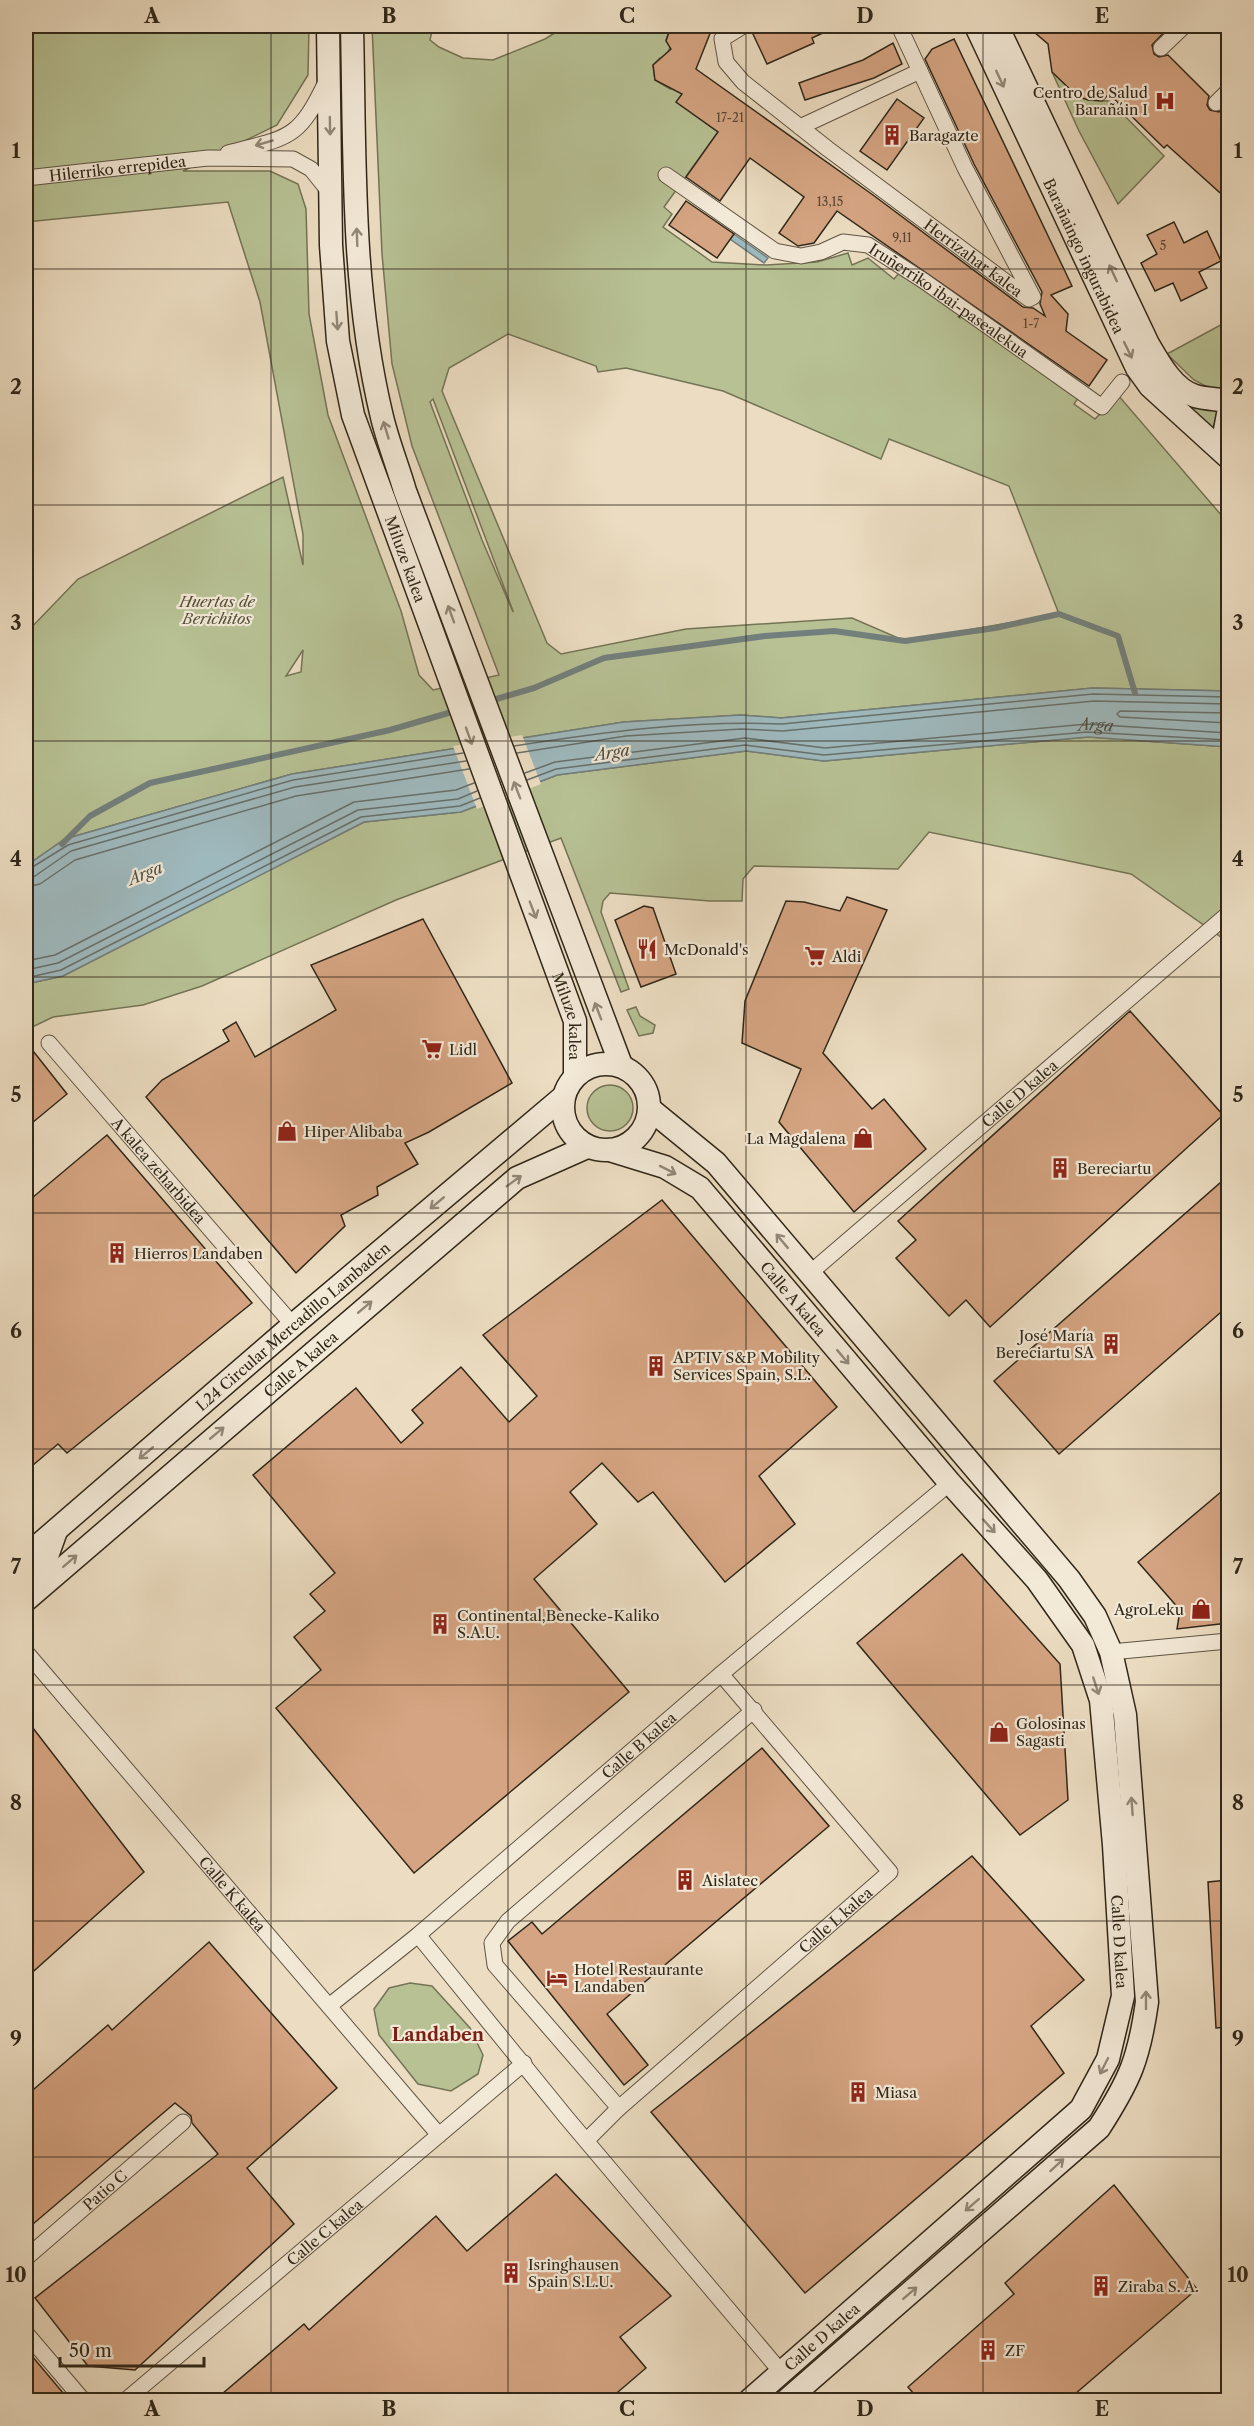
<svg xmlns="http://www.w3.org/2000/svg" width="1254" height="2426" viewBox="0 0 1254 2426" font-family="'Libre Caslon Text',serif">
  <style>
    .green { fill: #b7c194; stroke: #747456; stroke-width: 1.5; fill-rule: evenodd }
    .water { fill: #9eb9be; stroke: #727f7c; stroke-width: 1.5 }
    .pier { fill: #ecddc2 }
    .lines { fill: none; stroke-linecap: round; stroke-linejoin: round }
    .shore { stroke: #67706c; stroke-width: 1.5 }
    .stream { stroke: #727f7c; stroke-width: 6 }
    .building { fill: #d5a482; stroke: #302719; stroke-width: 1.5 }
    .street-casing { stroke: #5f5443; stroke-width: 17 }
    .secondary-casing { stroke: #302719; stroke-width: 25 }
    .street { stroke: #f3e9d7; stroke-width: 15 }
    .secondary { stroke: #f3e9d7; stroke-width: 22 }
    .oneway { stroke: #928878 }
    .grid { fill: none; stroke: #302719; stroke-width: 1.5; stroke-opacity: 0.55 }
    .labels { text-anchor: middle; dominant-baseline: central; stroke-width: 4.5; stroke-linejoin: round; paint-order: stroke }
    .number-label { font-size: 12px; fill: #594633 }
    .poi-label { font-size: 15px; fill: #302719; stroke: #f3e9d7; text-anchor: start }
    .street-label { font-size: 15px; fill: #302719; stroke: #f3e9d7 }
    .park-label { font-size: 15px; font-style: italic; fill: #524e38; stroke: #f3e9d7 }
    .water-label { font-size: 16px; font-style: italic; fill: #4c4c42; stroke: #f3e9d7 }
    .quarter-label { font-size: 18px; font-weight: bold; fill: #7a1f14; stroke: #f3e9d7 }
    .neatline { fill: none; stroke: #302719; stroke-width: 2 }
    .grid-label { font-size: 20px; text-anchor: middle; font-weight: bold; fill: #302719 }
  </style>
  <rect width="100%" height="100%" fill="#ecddc2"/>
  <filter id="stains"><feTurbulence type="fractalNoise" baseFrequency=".00333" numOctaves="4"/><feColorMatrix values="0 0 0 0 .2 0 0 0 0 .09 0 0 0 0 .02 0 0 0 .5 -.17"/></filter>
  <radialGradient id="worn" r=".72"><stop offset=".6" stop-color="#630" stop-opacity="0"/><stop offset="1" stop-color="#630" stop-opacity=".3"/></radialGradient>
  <!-- green -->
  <g class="green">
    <path d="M26,26H309L308,75L277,125L183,171H270L298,184L306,209L309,314L328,415L401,611L419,675L433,690L499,675L412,446L392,364L382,254L372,26H433L430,40L439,47L463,58L493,60L545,39L566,26H671L666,40L670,47L666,57L660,58L653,65L655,80L670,89L687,88L677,102L718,132L664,207L672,214L663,227L712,262L766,265L817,262L848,253L852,265L868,258L894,279L900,272L1079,397L1074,404L1095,419L1118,395L1228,523V691L1093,688L781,718L741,715L624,722L292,774L65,839L26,866V633L78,579L283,477L303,565V534L260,302L228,202L26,222ZM508,334L596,366L598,372L626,368L723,391L881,459L889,439L1009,486L1059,614L905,641L852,618L686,629L561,654L547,643L442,391L449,368ZM433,399L513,611V612L482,540L430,402ZM303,650L301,672L286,676Z"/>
    <path d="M1052,72C1073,92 1080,101 1110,101L1164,156L1118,204L1079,131Z"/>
    <path d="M1228,321V386L1213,390L1194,380L1167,354Z"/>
    <path d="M1165,382L1218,410L1213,429L1203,423Z"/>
    <path d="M1088,737L1228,747V942L1131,874L929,832L898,869L754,866L743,879L742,901H710L610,893L603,901L601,912L629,989L621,992L561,838L396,900L202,986L143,1005L53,1017L26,1030V984L63,976L364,822L461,812L557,775L746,751L824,761Z"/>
    <path d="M636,1007L640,1016L655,1025L653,1033L639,1036L627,1010Z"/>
    <circle cx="610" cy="1108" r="23"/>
    <path d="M410,1983L432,1986L470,2028L483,2055L478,2074L451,2091L418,2084L379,2035L374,2009L389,1988Z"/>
  </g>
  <!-- water -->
  <g class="water">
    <path d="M734,234L768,258L764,263L730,239Z"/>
    <path d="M1093,688L1228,691V747L1088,737L824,761L746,751L557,775L461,812L364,822L63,976L26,984V866L65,839L292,774L624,722L741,715L781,718Z"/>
  </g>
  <!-- pier -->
  <path class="pier" d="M522,735L541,784L477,809L453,746Z"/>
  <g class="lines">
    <!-- shore -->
    <g class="shore">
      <path d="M1228,713L1120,711L1117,714L1120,717L1228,723"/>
      <path d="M514,746C604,732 692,720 782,724L1093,694L1228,697"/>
      <path d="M517,753L626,736L741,729L783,731L1094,701L1228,704"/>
      <path id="s1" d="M525,773L555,762L745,738L825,748L1087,724L1228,733"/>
      <path d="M527,780L556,769L745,745L824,755L1087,732L1228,740"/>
      <path d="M26,871L68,845L293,780L463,753"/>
      <path d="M26,878L35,876L71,851L295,787L466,761"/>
      <path d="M26,887L40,884L75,860L296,796L469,769"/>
      <path d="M26,961L55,955L354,802L456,790L474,783"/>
      <path d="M26,970L58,963L358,810L458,799L477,791"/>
      <path d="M26,978L61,970L361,817L460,806L480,798"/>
    </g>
    <!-- stream -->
    <path class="stream" d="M62,844L90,816L150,783L390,730L534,688L604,658L765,636L834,631L905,641L995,628L1059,614L1118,636L1135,693"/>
  </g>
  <!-- building -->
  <g class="building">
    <path d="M671,26H713L696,69L873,195L1023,307L1033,308L1045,316L1040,304L1042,292L974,164L925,59L932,49L954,39L1072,286L1051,295L1068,314L1066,331L1107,360L1089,386L837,211L814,243L798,246L779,233L804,197L750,158L720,201L686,177L718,132L676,102L682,94L655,80L653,65L671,49L666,41Z"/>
    <path d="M767,26H838L812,38L814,43L767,64L752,32Z"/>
    <path d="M1027,26H1170L1152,45L1154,54L1159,57L1168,55L1209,96L1207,105L1210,110L1219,112L1228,104V200L1167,145L1164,148L1109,94L1102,101L1088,100L1077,96L1052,72L1048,44Z"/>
    <path d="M893,43L902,64L874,78L805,100L799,83L863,60Z"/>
    <path d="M897,99L924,118L887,170L860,151Z"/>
    <path d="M686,201L734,234L717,258L669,225Z"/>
    <path d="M1174,222L1184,243L1207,231L1221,261L1199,272L1207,288L1181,301L1173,283L1155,291L1141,263L1157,254L1147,235Z"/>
    <path d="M847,897L887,910L823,1053L872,1109L884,1099L926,1149L854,1212L779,1122L801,1069L742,1043L745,1001L786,901L804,902L840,911Z"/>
    <path d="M644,906L653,908L676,974L641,987L615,920Z"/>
    <path d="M423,919L512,1083L429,1132L405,1143L418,1164L377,1187L378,1195L341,1215L345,1226L296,1273L146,1097L162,1080L229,1041L223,1030L236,1022L255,1057L336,1010L311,965Z"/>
    <path d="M1130,1011L1223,1115L990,1327L966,1300L949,1316L896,1258L916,1240L898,1221Z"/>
    <path d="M26,1042L67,1094L26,1128Z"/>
    <path d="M107,1135L252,1303L67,1453L58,1444L26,1471V1203Z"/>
    <path d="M1228,1176V1306L1059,1454L994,1381Z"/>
    <path d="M662,1200L837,1407L759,1476L795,1524L725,1582L653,1492L638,1502L602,1463L570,1492L597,1524L534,1579L629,1692L414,1873L276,1708L321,1670L294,1637L325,1611L310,1594L335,1573L253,1475L356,1388L401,1443L423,1423L412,1410L461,1367L509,1422L537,1396L483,1335Z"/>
    <path d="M1228,1486V1623L1177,1629L1180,1610L1138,1562Z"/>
    <path d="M962,1554L1060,1664L1068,1800L1020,1835L857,1643Z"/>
    <path d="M26,1719L144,1872L26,1978Z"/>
    <path d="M762,1748L829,1826L607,2014L648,2065L624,2085L508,1941L532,1922L542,1934Z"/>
    <path d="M972,1856L1084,1980L1031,2026L1064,2073L805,2293L651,2112Z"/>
    <path d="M1228,1880V2027L1216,2028L1208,1882Z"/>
    <path d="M209,1942L337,2088L247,2168L294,2224L135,2370L88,2366L35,2298L218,2154L192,2123L191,2116L175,2103L26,2230V2096L108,2025L112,2030Z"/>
    <path d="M556,2174L671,2296L620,2337L646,2368L618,2392L626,2400H215L304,2324L309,2330L436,2216L467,2251Z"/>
    <path d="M1114,2185L1197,2289L1068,2400H919L908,2387L1014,2294L1005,2283Z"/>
    <path d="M26,2349L69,2400H26Z"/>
  </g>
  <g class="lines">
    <!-- street casing -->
    <g class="street-casing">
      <g id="street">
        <path id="s2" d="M743,26L722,39L726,62L743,82L828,149L1029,299L1033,297L965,168L899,26"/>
        <path d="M1225,26L1228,29"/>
        <path d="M1161,48L1184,26"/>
        <path d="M1216,103L1228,91"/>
        <path d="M800,127L920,71"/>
        <path d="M228,153C288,137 298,141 326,82"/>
        <path id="s3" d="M666,175L775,251L801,256L821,252L843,242L868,245L924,281L1102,407L1122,382"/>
        <path id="s4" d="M26,178L208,158L293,159L311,169L331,194"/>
        <path id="s5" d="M49,1043L293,1325"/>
        <path id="s6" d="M810,1273L1228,914"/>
        <path id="s7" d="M26,1652L439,2135"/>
        <path d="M1111,1652L1228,1641"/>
        <path d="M418,1935L566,2117L782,2373"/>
        <path id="s8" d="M329,2006L418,1935L721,1674L950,1483"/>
        <path d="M619,2108L495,1965L492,1943L508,1921L754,1710"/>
        <path id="s9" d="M587,2140L619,2108L890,1872L721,1674"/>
        <path id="s10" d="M26,2258L183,2122"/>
        <path d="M26,2333L83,2400"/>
        <path id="s11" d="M126,2400L524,2063"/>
      </g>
    </g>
    <!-- secondary casing -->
    <g class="secondary-casing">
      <g id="secondary">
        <path id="s12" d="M328,26L331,245L338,341L353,415L575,1021V1075"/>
        <path d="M352,26C355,156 351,289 382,417C388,442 398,467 405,491L621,1065"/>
        <path id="s13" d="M976,26L1137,368L1150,386L1228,457"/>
        <path d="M997,26L1148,344C1159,363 1173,389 1195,396C1205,399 1218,399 1228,401"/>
        <path d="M1228,414L1225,430L1228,452"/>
        <circle cx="606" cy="1107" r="43"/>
        <path d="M650,1109L716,1163L1069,1579L1095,1616L1111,1652L1125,1715L1147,2002C1139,2059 1130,2080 1099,2128L787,2400"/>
        <path id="s14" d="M613,1151L665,1167L700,1188L950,1483L1037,1580L1083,1645L1101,1700L1114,1845L1123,1996L1108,2059L1081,2109L750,2400"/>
        <path id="s15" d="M26,1556L293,1325L562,1098"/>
        <path d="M26,1576L46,1559L56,1531"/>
        <path id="s16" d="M26,1600L517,1178L587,1147"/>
      </g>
    </g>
    <!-- street -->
    <use href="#street" class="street"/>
    <!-- secondary -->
    <use href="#secondary" class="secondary"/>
  </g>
  <!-- one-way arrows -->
  <defs><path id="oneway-shaft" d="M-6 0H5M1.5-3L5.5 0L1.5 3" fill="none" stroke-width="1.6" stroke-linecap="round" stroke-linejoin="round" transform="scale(1.5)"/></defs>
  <g class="oneway">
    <use href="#oneway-shaft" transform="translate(1000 79) rotate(65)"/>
    <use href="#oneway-shaft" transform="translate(330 126) rotate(89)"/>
    <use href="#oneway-shaft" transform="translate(264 143) rotate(164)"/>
    <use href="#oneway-shaft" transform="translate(357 237) rotate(-92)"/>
    <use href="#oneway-shaft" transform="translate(1113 273) rotate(-115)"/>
    <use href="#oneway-shaft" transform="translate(337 321) rotate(86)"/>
    <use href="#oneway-shaft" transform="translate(1128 350) rotate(64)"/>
    <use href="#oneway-shaft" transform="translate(386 430) rotate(-107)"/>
    <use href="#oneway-shaft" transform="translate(451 614) rotate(-110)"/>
    <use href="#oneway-shaft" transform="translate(469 736) rotate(70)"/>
    <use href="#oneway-shaft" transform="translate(517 790) rotate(-111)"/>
    <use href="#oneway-shaft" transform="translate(533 910) rotate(69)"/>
    <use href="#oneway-shaft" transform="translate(598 1011) rotate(-111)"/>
    <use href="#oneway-shaft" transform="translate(668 1170) rotate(27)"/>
    <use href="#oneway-shaft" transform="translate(514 1181) rotate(-36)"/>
    <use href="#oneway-shaft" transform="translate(437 1203) rotate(140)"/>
    <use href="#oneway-shaft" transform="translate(782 1241) rotate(-130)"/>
    <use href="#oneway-shaft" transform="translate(365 1307) rotate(-40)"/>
    <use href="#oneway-shaft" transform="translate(843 1357) rotate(50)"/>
    <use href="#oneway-shaft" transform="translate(217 1433) rotate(-40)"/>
    <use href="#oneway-shaft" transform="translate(146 1453) rotate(140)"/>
    <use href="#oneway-shaft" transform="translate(989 1526) rotate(48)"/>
    <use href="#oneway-shaft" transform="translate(70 1561) rotate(-41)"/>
    <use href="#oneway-shaft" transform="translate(1096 1686) rotate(72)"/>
    <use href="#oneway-shaft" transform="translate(1132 1806) rotate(-94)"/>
    <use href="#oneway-shaft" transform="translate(1146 2000) rotate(-90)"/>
    <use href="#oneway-shaft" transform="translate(1104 2066) rotate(117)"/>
    <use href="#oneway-shaft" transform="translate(1057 2165) rotate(-42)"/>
    <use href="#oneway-shaft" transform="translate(972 2205) rotate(139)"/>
    <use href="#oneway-shaft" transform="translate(910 2293) rotate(-41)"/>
  </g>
  <!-- grid -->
  <path class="grid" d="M271,26V2400M508,26V2400M746,26V2400M983,26V2400M26,269H1228M26,505H1228M26,741H1228M26,977H1228M26,1213H1228M26,1449H1228M26,1685H1228M26,1921H1228M26,2157H1228"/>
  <!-- icons -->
  <defs>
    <g id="hospital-bare" transform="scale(1.62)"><path d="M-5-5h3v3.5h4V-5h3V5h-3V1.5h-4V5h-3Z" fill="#8f2418" stroke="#f3e9d7" stroke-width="2.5" paint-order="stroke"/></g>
    <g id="building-bare" transform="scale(1.62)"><path d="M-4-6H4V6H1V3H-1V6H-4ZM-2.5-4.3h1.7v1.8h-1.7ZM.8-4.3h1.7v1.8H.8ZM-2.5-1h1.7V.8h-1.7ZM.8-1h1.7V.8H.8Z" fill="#8f2418" stroke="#f3e9d7" stroke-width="2.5" paint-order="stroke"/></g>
    <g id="restaurant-bare" transform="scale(1.62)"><path d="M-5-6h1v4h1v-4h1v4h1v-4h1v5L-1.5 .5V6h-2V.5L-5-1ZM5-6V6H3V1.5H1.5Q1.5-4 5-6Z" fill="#8f2418" stroke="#f3e9d7" stroke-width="2.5" paint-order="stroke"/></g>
    <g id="supermarket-bare" transform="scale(1.62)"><path d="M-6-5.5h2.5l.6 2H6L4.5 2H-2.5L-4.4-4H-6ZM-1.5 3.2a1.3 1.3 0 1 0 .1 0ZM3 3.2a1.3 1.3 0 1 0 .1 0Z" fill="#8f2418" stroke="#f3e9d7" stroke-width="2.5" paint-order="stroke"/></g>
    <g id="shop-bare" transform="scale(1.62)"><path d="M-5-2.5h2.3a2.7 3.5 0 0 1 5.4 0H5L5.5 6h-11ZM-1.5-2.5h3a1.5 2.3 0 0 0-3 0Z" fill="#8f2418" stroke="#f3e9d7" stroke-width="2.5" paint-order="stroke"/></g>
    <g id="hotel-bare" transform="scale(1.62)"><path d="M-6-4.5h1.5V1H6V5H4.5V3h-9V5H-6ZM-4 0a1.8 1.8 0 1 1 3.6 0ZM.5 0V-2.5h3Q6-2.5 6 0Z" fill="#8f2418" stroke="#f3e9d7" stroke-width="2.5" paint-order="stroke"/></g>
  </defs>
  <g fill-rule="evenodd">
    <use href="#hospital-bare" x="1165" y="101"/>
    <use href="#building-bare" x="892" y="135"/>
    <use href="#restaurant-bare" x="647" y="949"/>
    <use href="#supermarket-bare" x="815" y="956"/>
    <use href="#supermarket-bare" x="432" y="1049"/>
    <use href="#shop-bare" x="287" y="1131"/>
    <use href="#shop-bare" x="863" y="1138"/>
    <use href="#building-bare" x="1060" y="1168"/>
    <use href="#building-bare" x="117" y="1253"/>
    <use href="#building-bare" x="1111" y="1344"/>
    <use href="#building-bare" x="656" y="1366"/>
    <use href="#shop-bare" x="1201" y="1609"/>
    <use href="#building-bare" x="440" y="1624"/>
    <use href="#shop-bare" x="999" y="1732"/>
    <use href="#building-bare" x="685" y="1880"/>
    <use href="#hotel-bare" x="557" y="1978"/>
    <use href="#building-bare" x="858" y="2092"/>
    <use href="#building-bare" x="511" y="2273"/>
    <use href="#building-bare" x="1101" y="2286"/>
    <use href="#building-bare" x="988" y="2350"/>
  </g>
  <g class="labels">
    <!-- number labels -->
    <g class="number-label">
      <text x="730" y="117">17-21</text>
      <text x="830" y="201">13,15</text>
      <text x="902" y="237">9,11</text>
      <text x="1163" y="245">5</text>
      <text x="1031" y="323">1-7</text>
    </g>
    <!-- poi labels -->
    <g class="poi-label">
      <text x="1148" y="92" text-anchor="end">Centro de Salud<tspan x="1148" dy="17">Barañáin I</tspan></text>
      <text x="909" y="135">Baragazte</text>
      <text x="664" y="949">McDonald's</text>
      <text x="832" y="956">Aldi</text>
      <text x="449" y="1049">Lidl</text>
      <text x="304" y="1131">Hiper Alibaba</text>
      <text x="846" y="1138" text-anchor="end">La Magdalena</text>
      <text x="1077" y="1168">Bereciartu</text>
      <text x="134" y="1253">Hierros Landaben</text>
      <text x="1094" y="1335" text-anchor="end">José María<tspan x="1094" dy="17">Bereciartu SA</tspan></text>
      <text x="673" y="1357">APTIV S&amp;P Mobility<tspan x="673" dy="17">Services Spain, S.L.</tspan></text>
      <text x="1184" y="1609" text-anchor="end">AgroLeku</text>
      <text x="457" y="1615">Continental,Benecke-Kaliko<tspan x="457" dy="17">S.A.U.</tspan></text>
      <text x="1016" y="1723">Golosinas<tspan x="1016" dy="17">Sagasti</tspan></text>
      <text x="702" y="1880">Aislatec</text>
      <text x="574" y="1969">Hotel Restaurante<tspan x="574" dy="17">Landaben</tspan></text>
      <text x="875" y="2092">Miasa</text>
      <text x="528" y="2264">Isringhausen<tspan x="528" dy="17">Spain S.L.U.</tspan></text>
      <text x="1118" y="2286">Ziraba S. A.</text>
      <text x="1005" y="2350">ZF</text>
    </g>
    <!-- street labels -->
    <g class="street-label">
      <text stroke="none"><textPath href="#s4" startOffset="92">Hilerriko errepidea</textPath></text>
      <text stroke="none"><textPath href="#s13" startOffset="254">Barañaingo ingurabidea</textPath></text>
      <text stroke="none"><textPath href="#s2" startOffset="364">Herrizahar kalea</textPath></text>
      <text stroke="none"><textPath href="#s3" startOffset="327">Iruñerriko ibai-pasealekua</textPath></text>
      <text stroke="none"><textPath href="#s12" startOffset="544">Miluze kalea</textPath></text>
      <text stroke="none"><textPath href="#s12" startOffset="1030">Miluze kalea</textPath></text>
      <text stroke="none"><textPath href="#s6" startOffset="276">Calle D kalea</textPath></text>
      <text stroke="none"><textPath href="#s5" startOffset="168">A kalea zeharbidea</textPath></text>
      <text stroke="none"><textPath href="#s14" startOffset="240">Calle A kalea</textPath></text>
      <text stroke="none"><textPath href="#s15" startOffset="352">L24 Circular Mercadillo Lambaden</textPath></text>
      <text stroke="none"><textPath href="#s16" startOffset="362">Calle A kalea</textPath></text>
      <text stroke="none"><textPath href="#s8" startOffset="405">Calle B kalea</textPath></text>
      <text stroke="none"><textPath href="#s7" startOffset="318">Calle K kalea</textPath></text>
      <text stroke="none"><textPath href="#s9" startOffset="332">Calle L kalea</textPath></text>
      <text stroke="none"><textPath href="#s14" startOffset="992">Calle D kalea</textPath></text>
      <text stroke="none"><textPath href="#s10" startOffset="104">Patio C</textPath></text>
      <text stroke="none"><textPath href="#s11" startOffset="260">Calle C kalea</textPath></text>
      <text transform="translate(822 2337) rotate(-41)">Calle D kalea</text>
    </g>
    <!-- park labels -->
    <g class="park-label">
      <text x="217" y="601">Huertas de<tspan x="217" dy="17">Berichitos</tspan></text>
    </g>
    <!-- water labels -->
    <g class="water-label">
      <text stroke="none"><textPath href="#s1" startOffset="576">Arga</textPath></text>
      <text transform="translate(612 752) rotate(-9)">Arga</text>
      <text transform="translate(145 873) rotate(-22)">Arga</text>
    </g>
    <!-- quarter labels -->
    <g class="quarter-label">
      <text x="438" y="2035">Landaben</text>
    </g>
  </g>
  <!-- margin -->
  <rect width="1254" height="2426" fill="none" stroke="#ecddc2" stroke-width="66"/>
  <!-- scale -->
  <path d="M60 2357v9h144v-9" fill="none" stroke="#302719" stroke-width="3"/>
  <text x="69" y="2357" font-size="18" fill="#302719" stroke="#f3e9d7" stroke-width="4.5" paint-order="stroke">50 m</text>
  <rect x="33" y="33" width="1188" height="2360" class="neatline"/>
  <g class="grid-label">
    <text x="152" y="23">A</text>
    <text x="389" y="23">B</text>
    <text x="627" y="23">C</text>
    <text x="865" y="23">D</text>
    <text x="1102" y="23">E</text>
    <text x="16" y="158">1</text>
    <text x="1238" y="158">1</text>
    <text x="16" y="394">2</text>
    <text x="1238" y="394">2</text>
    <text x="16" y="630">3</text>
    <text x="1238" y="630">3</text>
    <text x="16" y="866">4</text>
    <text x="1238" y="866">4</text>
    <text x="16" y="1102">5</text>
    <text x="1238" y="1102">5</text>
    <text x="16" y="1338">6</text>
    <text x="1238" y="1338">6</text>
    <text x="16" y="1574">7</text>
    <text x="1238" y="1574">7</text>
    <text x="16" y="1810">8</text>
    <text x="1238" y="1810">8</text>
    <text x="16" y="2046">9</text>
    <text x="1238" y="2046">9</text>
    <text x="16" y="2282">10</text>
    <text x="1238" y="2282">10</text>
    <text x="152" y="2416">A</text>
    <text x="389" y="2416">B</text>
    <text x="627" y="2416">C</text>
    <text x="865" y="2416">D</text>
    <text x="1102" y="2416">E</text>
  </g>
  <rect width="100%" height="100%" filter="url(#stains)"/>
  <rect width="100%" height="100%" fill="url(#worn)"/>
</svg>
